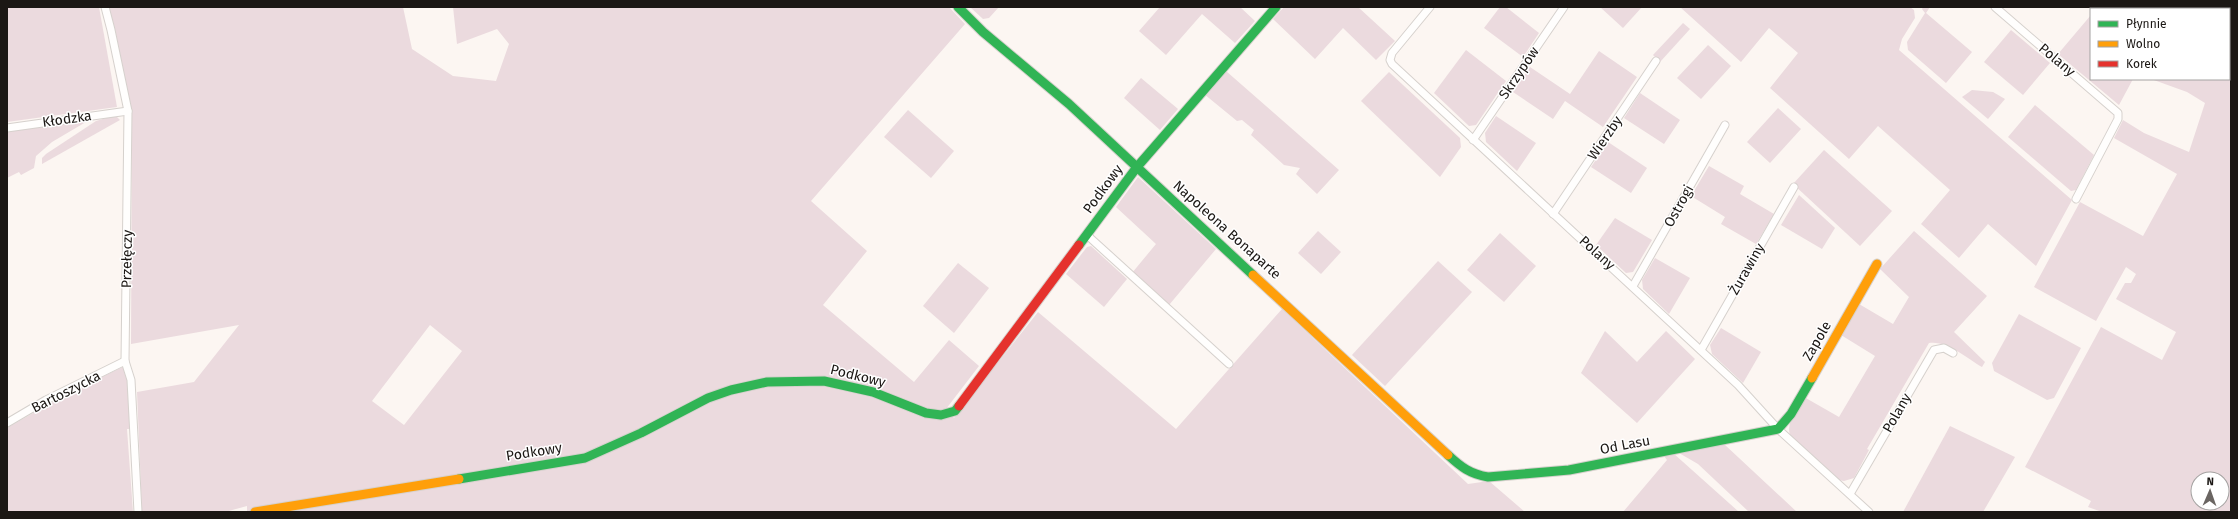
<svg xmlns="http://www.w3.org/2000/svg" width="2238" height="519" viewBox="0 0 2238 519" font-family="'Fira Sans',sans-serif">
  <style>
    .green { fill: #ebdade; fill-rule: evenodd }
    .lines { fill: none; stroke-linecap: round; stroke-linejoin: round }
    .street-casing { stroke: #d6d1cd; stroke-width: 9 }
    .fast-casing { stroke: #d6d1cd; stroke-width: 11 }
    .slow-casing { stroke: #d6d1cd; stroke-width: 11 }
    .jam-casing { stroke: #d6d1cd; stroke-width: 11 }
    .street { stroke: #fffefd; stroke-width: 7 }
    .fast { stroke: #30b455; stroke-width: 9 }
    .slow { stroke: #ff9f0a; stroke-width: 9 }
    .jam { stroke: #e5322d; stroke-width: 9 }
    .labels { text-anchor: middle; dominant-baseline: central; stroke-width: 3; stroke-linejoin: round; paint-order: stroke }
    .street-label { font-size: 14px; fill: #1b1714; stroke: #fff }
  </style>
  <rect width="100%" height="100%" fill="#fcf6f2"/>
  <!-- green -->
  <g class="green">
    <path d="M7,7H99L117,107L7,122Z"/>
    <path d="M108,7H403L412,49L453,76L496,81L509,44L497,29L457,44L453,7H949L965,24L811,201L867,251L823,305L914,382L949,340L979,366L946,409L954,418L1038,312L1176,429L1282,309L1468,484L1489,481L1525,512H247V506L225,512H142L137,392L194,382L239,325L131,344L132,114ZM430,325L462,351L404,425L372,401Z"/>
    <path d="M970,7H999L989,18L983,19Z"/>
    <path d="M1160,7H1240L1255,21L1235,43L1202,14L1166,55L1139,31Z"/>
    <path d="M1284,7H1358L1395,41L1376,60L1343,28L1315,59L1273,19Z"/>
    <path d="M1500,7H1506L1539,33L1523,57L1484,28Z"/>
    <path d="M1600,7H1642L1623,28Z"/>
    <path d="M1680,7H1910L1914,10L1915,18L1902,39L1899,50L2072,200L2036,266L1988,224L1959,258L1921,224L1950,190L1878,126L1849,159L1770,88L1798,53L1769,28L1741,62Z"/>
    <path d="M1923,7H1930L1926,13L1972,52L1946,83L1908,50L1907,42L1925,13L1922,9Z"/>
    <path d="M2097,7H2231V512H2102L2088,507L2091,501L2025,467L2101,327L2162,360L2176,332L2116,299L2125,283H2131L2136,274L2126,267L2096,321L2034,287L2080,202L2143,236L2177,174L2114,138L2123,120L2144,133L2189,152L2205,103L2187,92L2151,79H2229V9H2096ZM2198,479H2222V503H2198Z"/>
    <path d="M2091,15V79H2133L2119,105L2058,54Z"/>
    <path d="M1683,23L1690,29L1660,62L1653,55Z"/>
    <path d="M2011,30L2050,63L2023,95L1984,62Z"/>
    <path d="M1708,45L1731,66L1701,99L1677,78Z"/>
    <path d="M1466,50L1506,81L1476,125L1469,126L1434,93Z"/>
    <path d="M1599,51L1637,77L1603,127L1565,101L1553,119L1513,92L1530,67L1570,94Z"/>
    <path d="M1226,71L1339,170L1317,194L1296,174L1300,168L1284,165L1251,135L1254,130L1242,120L1237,121L1204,94Z"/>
    <path d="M1389,72L1460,138L1461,147L1440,177L1361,101Z"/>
    <path d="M1141,78L1178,109L1160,130L1124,98Z"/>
    <path d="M1972,90L1993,92L2005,99L1988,119L1962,97Z"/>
    <path d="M1640,93L1680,120L1664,144L1624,118Z"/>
    <path d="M2035,105L2094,155L2076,190L2071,191L2008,137Z"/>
    <path d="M1778,108L1801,129L1770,163L1747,142Z"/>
    <path d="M908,110L954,151L931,178L884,137Z"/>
    <path d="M113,116L117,117L120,120L42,164V158L46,154L96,121Z"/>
    <path d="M1496,116L1536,143L1517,171L1486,142L1485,133Z"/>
    <path d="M91,119L52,142L36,156L34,168L21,175L19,172L7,178V132Z"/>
    <path d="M1608,142L1647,168L1631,193L1591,167Z"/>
    <path d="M1824,150L1892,211L1860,246L1793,184Z"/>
    <path d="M1709,166L1744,186L1740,194L1774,214L1756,244L1721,224L1725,217L1691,196Z"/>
    <path d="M1138,177L1216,249L1169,305L1132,273L1156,244L1116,207Z"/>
    <path d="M1799,195L1835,228L1822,249L1781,225Z"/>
    <path d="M1615,218L1652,240L1633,272L1626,273L1596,245Z"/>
    <path d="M1318,231L1341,252L1321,274L1298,253Z"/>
    <path d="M1914,231L1987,296L1954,332L1985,362L1982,367C1967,358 1946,340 1929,343L1867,449L1869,450L1854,478L1844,481L1839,480L1791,437C1784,424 1798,407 1804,397L1839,417L1875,356L1841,335L1859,304L1893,324L1909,297L1880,269Z"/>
    <path d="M1500,233L1536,266L1504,302L1467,270Z"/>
    <path d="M1091,246L1127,279L1104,307L1066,274L1087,247Z"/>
    <path d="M1655,258L1690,278L1669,314L1643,289L1642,280Z"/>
    <path d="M1438,261L1472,292L1385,386L1352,355Z"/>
    <path d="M958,263L989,288L954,333L923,306Z"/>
    <path d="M2019,314L2081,348L2054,398L2047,400L1994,371L1992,363Z"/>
    <path d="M1721,328L1761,352L1743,383L1712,354L1710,345Z"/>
    <path d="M1605,331L1637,362L1666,331L1695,359L1637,423L1581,373Z"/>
    <path d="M125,366L128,372L130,429H127L133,512H7V428L70,392Z"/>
    <path d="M1950,426L2015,457L1983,512H1903Z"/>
    <path d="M1724,444L1797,512H1749L1698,464L1679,453Z"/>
    <path d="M1673,453L1739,512H1623L1667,460L1664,456Z"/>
  </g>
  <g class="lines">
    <!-- street casing -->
    <g class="street-casing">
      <g id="street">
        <path d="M105,7L111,30L128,111L125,361L131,380L138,512"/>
        <path d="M1430,7L1392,53L1390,60L1392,64L1738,385L1778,429L1869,512"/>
        <path d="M1995,7L2118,113V119L2076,199"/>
        <path d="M7,128L128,111"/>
        <path d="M1473,140L1564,7"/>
        <path d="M1553,214L1656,61"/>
        <path d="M1087,235L1229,364"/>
        <path d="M1633,286L1725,125"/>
        <path d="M1701,350L1794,187"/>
        <path d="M7,423L46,400L125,361"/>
        <path d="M1850,494L1934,350L1944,348L1953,353"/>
      </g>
    </g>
    <!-- fast casing -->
    <g class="fast-casing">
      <g id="fast">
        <path d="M958,7L983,32L1069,104L1253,275"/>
        <path d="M1079,245L1137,167L1276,7"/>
        <path d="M1448,455C1461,467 1470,474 1488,477L1569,470L1778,429L1791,414L1812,378"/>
        <path d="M459,479L585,458L641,433L708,398L731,390L767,382L824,381L873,392L926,413L941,415L955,411L959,406"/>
      </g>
    </g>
    <!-- slow casing -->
    <g class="slow-casing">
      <g id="slow">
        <path d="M1253,275L1448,455"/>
        <path d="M1812,378L1877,264"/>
        <path d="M255,512L459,479"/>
      </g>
    </g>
    <!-- jam casing -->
    <g class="jam-casing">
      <path id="jam" d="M959,406L1079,245"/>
    </g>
    <!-- street -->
    <use href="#street" class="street"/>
    <!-- fast -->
    <use href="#fast" class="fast"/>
    <!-- slow -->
    <use href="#slow" class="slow"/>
    <!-- jam -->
    <use href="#jam" class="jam"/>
  </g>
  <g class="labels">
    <!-- street labels -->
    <g class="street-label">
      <text transform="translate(2057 60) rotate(40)">Polany</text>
      <text transform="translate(1519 73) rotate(-56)">Skrzypów</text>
      <text transform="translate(67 119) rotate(-8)">Kłodzka</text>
      <text transform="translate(1605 138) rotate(-56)">Wierzby</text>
      <text transform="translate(1103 189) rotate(-54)">Podkowy</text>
      <text transform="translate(1679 206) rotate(-61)">Ostrogi</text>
      <text transform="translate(1227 230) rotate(42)">Napoleona Bonaparte</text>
      <text transform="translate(1597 253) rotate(42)">Polany</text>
      <text transform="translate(127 259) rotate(-89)">Przełęczy</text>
      <text transform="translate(1747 269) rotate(-60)">Żurawiny</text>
      <text transform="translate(1817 341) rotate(-60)">Zapole</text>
      <text transform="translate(858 376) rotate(14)">Podkowy</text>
      <text transform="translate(66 392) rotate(-27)">Bartoszycka</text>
      <text transform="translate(1897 413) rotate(-60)">Polany</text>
      <text transform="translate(1625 445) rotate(-11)">Od Lasu</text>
      <text transform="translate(534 452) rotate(-9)">Podkowy</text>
    </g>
  </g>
  <!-- border -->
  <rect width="2238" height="519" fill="none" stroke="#1b1714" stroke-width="16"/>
  <!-- legend -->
  <rect x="2090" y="8" width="140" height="72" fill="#ffffff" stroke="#a4a2a1"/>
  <rect x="2098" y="21" width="20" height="6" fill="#30b455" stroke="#a4a2a1"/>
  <text x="2126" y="28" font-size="12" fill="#1b1714">Płynnie</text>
  <rect x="2098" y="41" width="20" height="6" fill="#ff9f0a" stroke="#a4a2a1"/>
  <text x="2126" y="48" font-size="12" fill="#1b1714">Wolno</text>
  <rect x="2098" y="61" width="20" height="6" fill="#e5322d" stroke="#a4a2a1"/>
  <text x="2126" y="68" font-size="12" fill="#1b1714">Korek</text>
  <!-- north arrow -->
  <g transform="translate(2210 491) rotate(2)"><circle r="19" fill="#ffffff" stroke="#a4a2a1"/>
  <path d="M0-3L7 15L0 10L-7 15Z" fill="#6a6562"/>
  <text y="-6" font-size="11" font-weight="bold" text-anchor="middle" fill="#1b1714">N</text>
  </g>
</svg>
